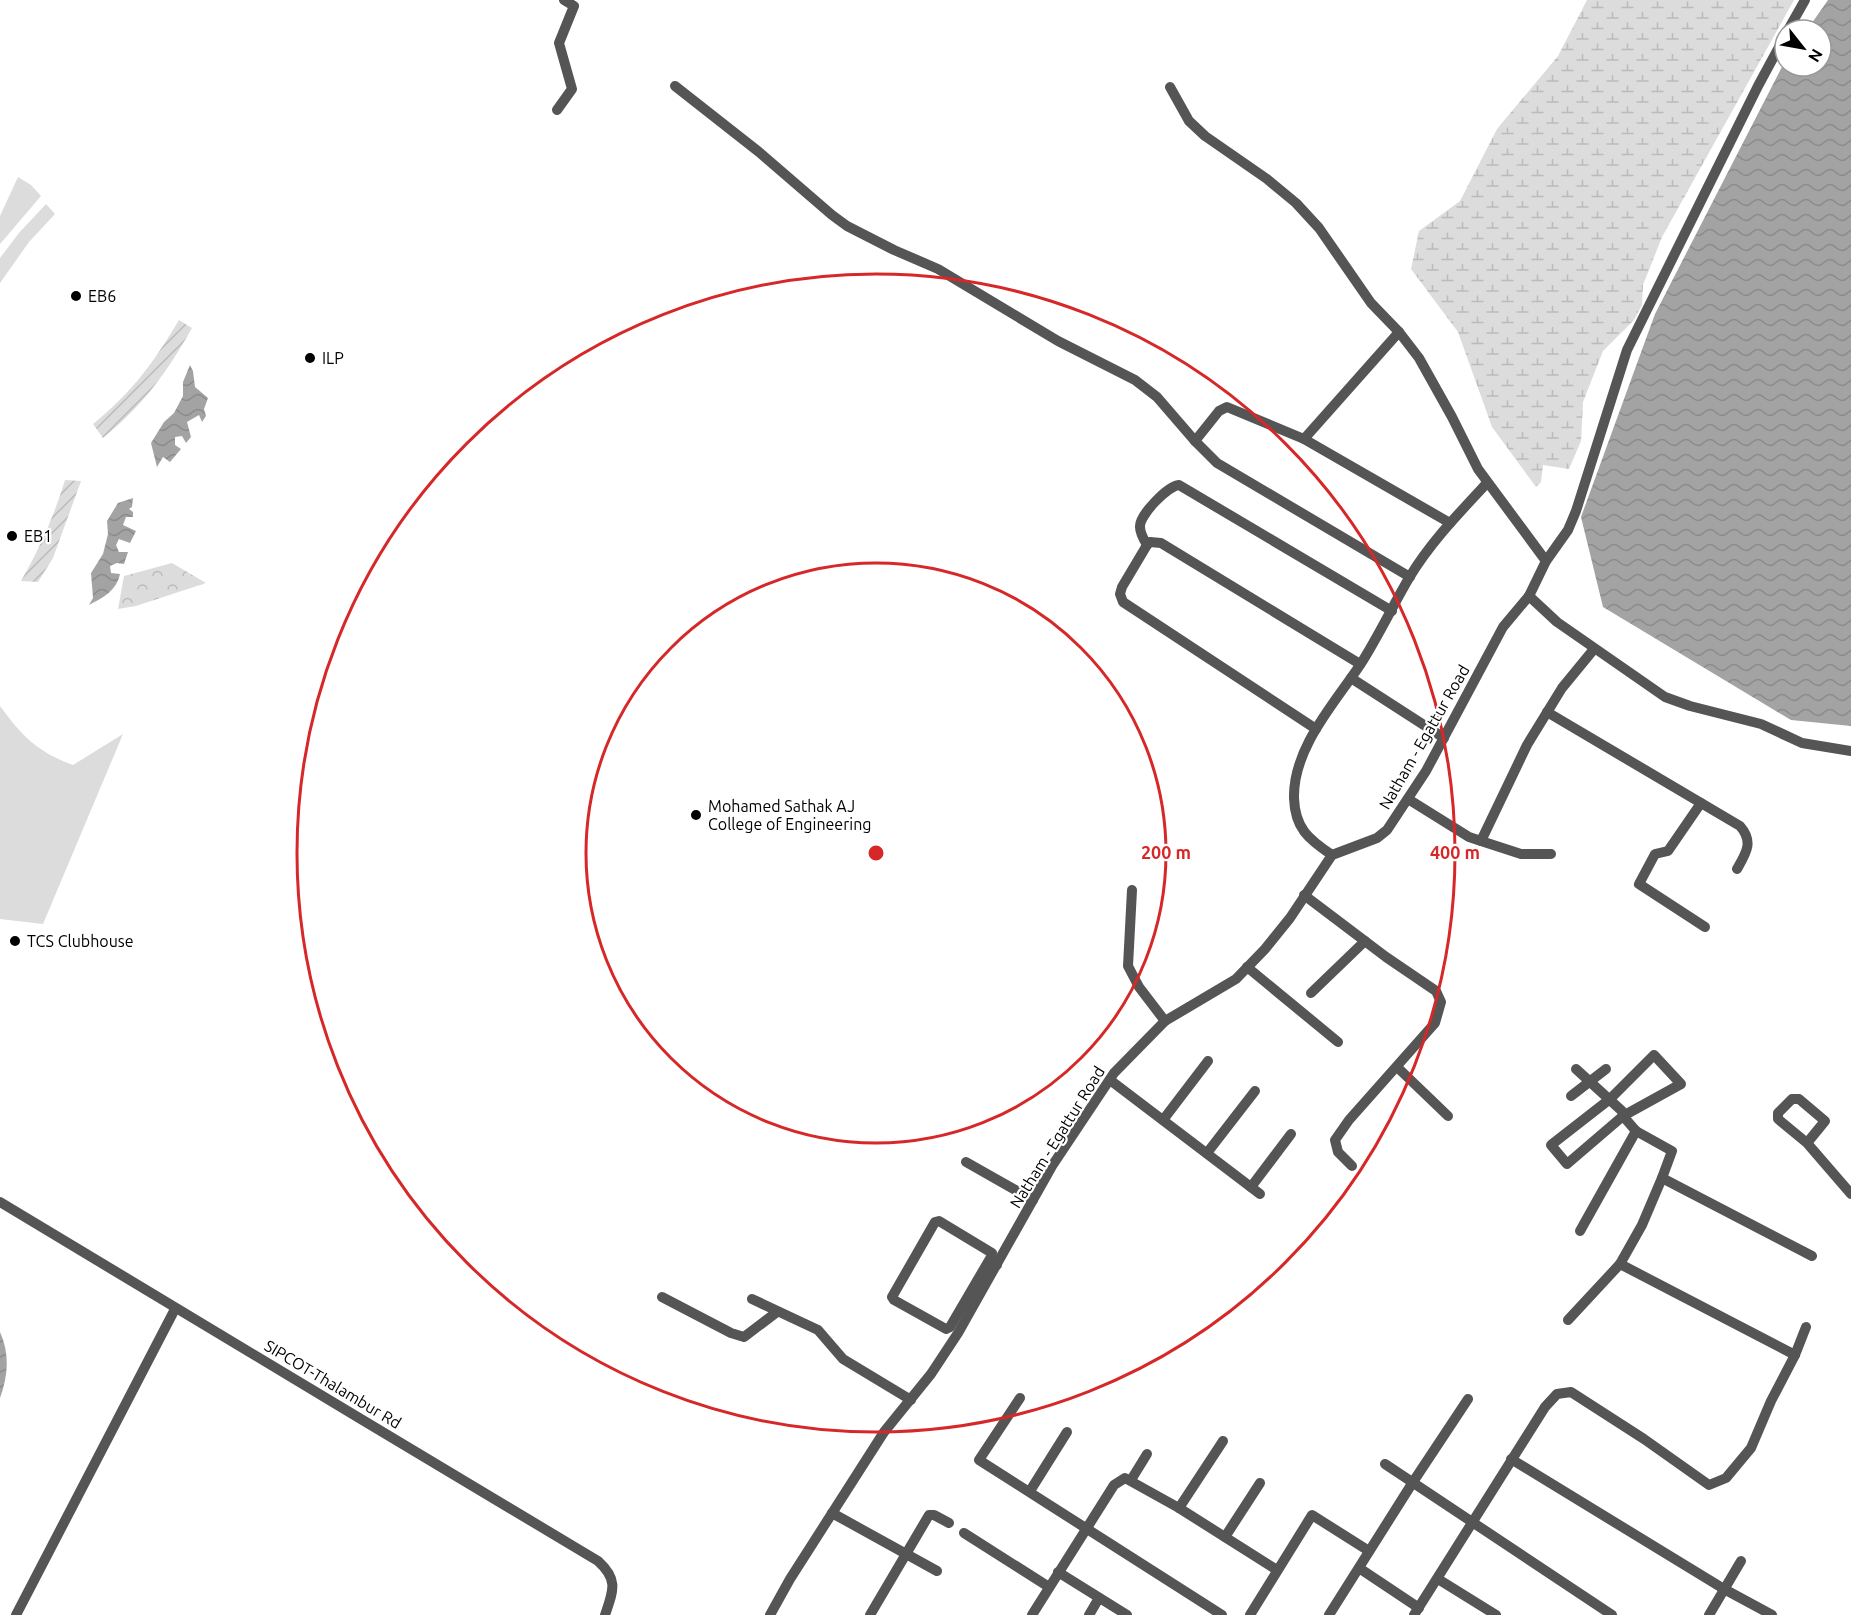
<svg xmlns="http://www.w3.org/2000/svg" width="1851" height="1615" viewBox="0 0 1851 1615" font-family="Ubuntu,sans-serif">
  <style>
    .grass { fill: #dcdcdc }
    .forest { fill: url(#forest-crowns) }
    .wetland { fill: url(#wetland-marsh) }
    .garden { fill: url(#garden-furrows) }
    .water { fill: url(#water-waves) }
    .lines { fill: none; stroke-linecap: round; stroke-linejoin: round }
    .minor { stroke: #555; stroke-width: 10 }
    .ring { fill: none; stroke: #d62828; stroke-width: 3 }
    .poi-dot { fill: #000; stroke: #fff; stroke-width: 2 }
    .labels { text-anchor: middle; dominant-baseline: central; stroke-width: 4.5; stroke-linejoin: round; paint-order: stroke }
    .poi-label { font-size: 16px; fill: #000; stroke: #fff; text-anchor: start }
    .street-label { font-size: 16px; fill: #000; stroke: #fff }
    .centre { fill: #d62828; stroke: #fff; stroke-width: 3 }
    .ring-label { font-size: 18px; text-anchor: middle; font-weight: bold; fill: #d62828; stroke: #fff; stroke-width: 4.5; stroke-linejoin: round; paint-order: stroke }
  </style>
  <defs>
    <pattern id="forest-crowns" width="20" height="18" patternUnits="userSpaceOnUse" patternTransform="scale(1.5)"><rect width="20" height="18" fill="#dcdcdc"/><path d="M2 6a3 3 0 1 1 6 0M12 15a3 3 0 1 1 6 0" fill="none" stroke="#bbb"/></pattern>
    <pattern id="wetland-marsh" width="20" height="14" patternUnits="userSpaceOnUse" patternTransform="scale(1.5)"><rect width="20" height="14" fill="#dcdcdc"/><path d="M1 5h8M5 5V1M11 12h8M15 12V8" fill="none" stroke="#bbb"/></pattern>
    <pattern id="garden-furrows" width="10" height="10" patternUnits="userSpaceOnUse" patternTransform="scale(1.5)"><rect width="10" height="10" fill="#dcdcdc"/><path d="M-1 1l2-2M0 10L10 0M9 11l2-2" fill="none" stroke="#bbb"/></pattern>
    <pattern id="water-waves" width="16" height="10" patternUnits="userSpaceOnUse" patternTransform="scale(1.5)"><rect width="16" height="10" fill="#a3a3a3"/><path d="M0 5q4-4 8 0t8 0" fill="none" stroke="#8b8b8b"/></pattern>
  </defs>
  <rect width="100%" height="100%" fill="#fff"/>
  <!-- grass -->
  <g class="grass">
    <path d="M18,177L31,185L41,196L0,244V216Z"/>
    <path d="M46,204L55,214L29,242L0,283V258L19,233Z"/>
    <path d="M0,706C23,737 36,751 73,765L123,734L43,924L0,919Z"/>
  </g>
  <!-- forest -->
  <path class="forest" d="M172,563L206,583L136,606L118,609L124,576Z"/>
  <!-- wetland -->
  <path class="wetland" d="M1587,0H1794L1662,237L1643,285L1642,305L1634,320L1603,351L1583,402L1581,441L1569,469L1543,465L1541,482L1536,487L1492,427L1458,332L1411,269L1419,231L1460,201L1497,129L1558,56Z"/>
  <!-- garden -->
  <g class="garden">
    <path d="M179,320L192,328C166,374 144,404 103,438L93,424C133,391 152,365 179,320Z"/>
    <path d="M65,480L81,481L53,558L38,582L21,581C40,548 54,516 65,480Z"/>
  </g>
  <!-- water -->
  <g class="water">
    <path d="M1828,0H1851V726L1791,720L1603,607L1581,517L1655,314L1785,61V66H1821V30H1807Z"/>
    <path d="M190,365L193,371L195,387L208,398L204,409L206,416L202,422L199,415L187,422L191,437L186,443L182,436L175,437V445L181,449L170,462L163,457L157,467L151,443L164,422L174,413L183,396V382Z"/>
    <path d="M133,498L132,507L129,509L133,512V517H126L123,525L136,531L130,543L119,539L116,545L119,552H128L124,564L117,563L110,566L111,573L120,574C116,591 104,597 89,605L93,598L91,573L103,554L108,534L107,521L118,503Z"/>
    <path d="M0,1332C10,1354 8,1376 0,1398Z"/>
  </g>
  <g class="lines">
    <!-- minor -->
    <g class="minor">
      <path d="M1788,30L1805,0"/>
      <path d="M675,86L759,152L832,215L847,226L894,250L938,269L1058,341L1135,380L1157,397L1195,441L1217,463L1410,577"/>
      <path d="M1170,87L1189,121L1205,136L1267,179L1296,203L1319,228L1371,303L1399,332L1419,358L1452,417L1478,469L1546,561"/>
      <path d="M557,110L572,89L559,43L574,6L564,0"/>
      <path d="M1304,439L1450,523"/>
      <path d="M1195,441L1219,411L1227,407L1304,439L1399,332"/>
      <path d="M1147,545C1144,540 1140,533 1140,527C1139,515 1168,486 1179,485L1392,611"/>
      <path d="M1529,596L1546,561L1568,530L1576,511L1627,350L1758,86L1785,36"/>
      <path d="M1351,678L1444,738"/>
      <path d="M1547,712L1740,826C1754,842 1746,853 1737,869"/>
      <path d="M1316,729L1123,602L1120,594L1122,587L1147,545L1150,542L1161,543L1360,664"/>
      <path d="M1408,799L1469,837L1481,841L1527,745L1562,688L1594,649"/>
      <path d="M1701,803L1668,851L1655,854L1639,884L1705,927"/>
      <path d="M1481,841L1521,854H1551"/>
      <path d="M1332,855C1308,839 1295,828 1294,798C1293,748 1334,704 1360,665C1378,637 1392,607 1409,578C1430,543 1459,513 1487,483"/>
      <path d="M1132,890L1128,966L1139,987L1165,1021"/>
      <path d="M1304,895L1386,957L1436,991L1441,1002L1435,1023L1349,1120L1335,1140L1338,1152L1352,1166"/>
      <path d="M1247,967L1338,1042"/>
      <path d="M1311,993L1365,941"/>
      <path d="M1654,1055L1681,1084L1623,1116L1567,1164L1551,1145L1610,1099Z"/>
      <path d="M1397,1067L1448,1116"/>
      <path d="M1576,1069L1622,1111L1623,1116L1636,1131"/>
      <path d="M1110,1080L1260,1194"/>
      <path d="M1571,1096L1606,1069"/>
      <path d="M1163,1120L1208,1061"/>
      <path d="M1807,1143L1825,1121L1799,1099H1792L1778,1113V1119L1807,1143L1851,1194"/>
      <path d="M1207,1153L1255,1091"/>
      <path d="M966,1162L1033,1200"/>
      <path d="M1251,1187L1291,1134"/>
      <path d="M0,1202C198,1323 399,1441 598,1561C619,1580 613,1591 605,1615"/>
      <path d="M1580,1231L1636,1131L1672,1151L1662,1178"/>
      <path d="M991,1257L992,1253L939,1221L935,1222L892,1297L894,1300L946,1329L950,1327L991,1257L997,1265"/>
      <path d="M1620,1264L1795,1355"/>
      <path d="M662,1297L731,1333L744,1337L777,1312"/>
      <path d="M752,1299L818,1330L843,1359L911,1400"/>
      <path d="M1568,1320L1620,1264L1642,1225L1662,1178L1812,1256"/>
      <path d="M1020,1398L979,1460L1222,1615"/>
      <path d="M1511,1459L1724,1589L1772,1615"/>
      <path d="M1385,1464L1612,1615"/>
      <path d="M1131,1480L1147,1454"/>
      <path d="M1030,1491L1067,1432"/>
      <path d="M1179,1508L1223,1441"/>
      <path d="M832,1513L937,1571"/>
      <path d="M964,1533L1049,1587"/>
      <path d="M1225,1537L1260,1483"/>
      <path d="M1359,1568L1419,1608"/>
      <path d="M1058,1572L1127,1615"/>
      <path d="M1438,1579L1496,1615"/>
      <path d="M16,1615L175,1309"/>
      <path d="M770,1615L790,1579L884,1432L931,1374L958,1333L1052,1166L1114,1073L1165,1021L1236,979L1265,949L1290,918L1332,855L1377,838L1387,830L1426,771L1503,627L1529,596L1557,622L1665,697L1690,706L1761,724L1802,743L1851,751"/>
      <path d="M870,1615L929,1515H934L949,1523"/>
      <path d="M1032,1615L1114,1485L1125,1478L1179,1508L1277,1570"/>
      <path d="M1089,1615L1099,1598"/>
      <path d="M1250,1615L1312,1515L1369,1551"/>
      <path d="M1329,1615L1413,1482L1468,1399"/>
      <path d="M1414,1615L1545,1407L1557,1394L1571,1392L1644,1439L1709,1485L1726,1478L1751,1448L1771,1401L1795,1355L1806,1327"/>
      <path d="M1709,1615L1741,1561"/>
    </g>
  </g>
  <!-- distance rings -->
  <g class="ring">
    <circle cx="876" cy="853" r="290"/>
    <circle cx="876" cy="853" r="579"/>
  </g>
  <!-- markers -->
  <g class="poi-dot">
    <circle cx="76" cy="296" r="6"/>
    <circle cx="310" cy="358" r="6"/>
    <circle cx="12" cy="536" r="6"/>
    <circle cx="696" cy="815" r="6"/>
    <circle cx="15" cy="941" r="6"/>
  </g>
  <g class="labels">
    <!-- poi labels -->
    <g class="poi-label">
      <text x="88" y="296">EB6</text>
      <text x="322" y="358">ILP</text>
      <text x="24" y="536">EB1</text>
      <text x="708" y="806">Mohamed Sathak AJ<tspan x="708" dy="18">College of Engineering</tspan></text>
      <text x="27" y="941">TCS Clubhouse</text>
    </g>
    <!-- street labels -->
    <g class="street-label">
      <text transform="translate(1424 737) rotate(-60)">Natham - Egattur Road</text>
      <text transform="translate(1057 1137) rotate(-58)">Natham - Egattur Road</text>
      <text transform="translate(333 1384) rotate(31)">SIPCOT-Thalambur Rd</text>
    </g>
  </g>
  <circle cx="876" cy="853" r="9" class="centre"/>
  <g class="ring-label">
    <text x="1166" y="859">200 m</text>
    <text x="1455" y="859">400 m</text>
  </g>
  <!-- north arrow -->
  <g transform="translate(1803 48) rotate(121)"><circle r="28" fill="#ffffff" stroke="#999999" stroke-width="1.5"/>
  <path d="M0-4.5L10 22L0 15L-10 22Z" fill="#000000"/>
  <text y="-9" font-size="16" font-weight="bold" text-anchor="middle" fill="#000000">N</text>
  </g>
</svg>
